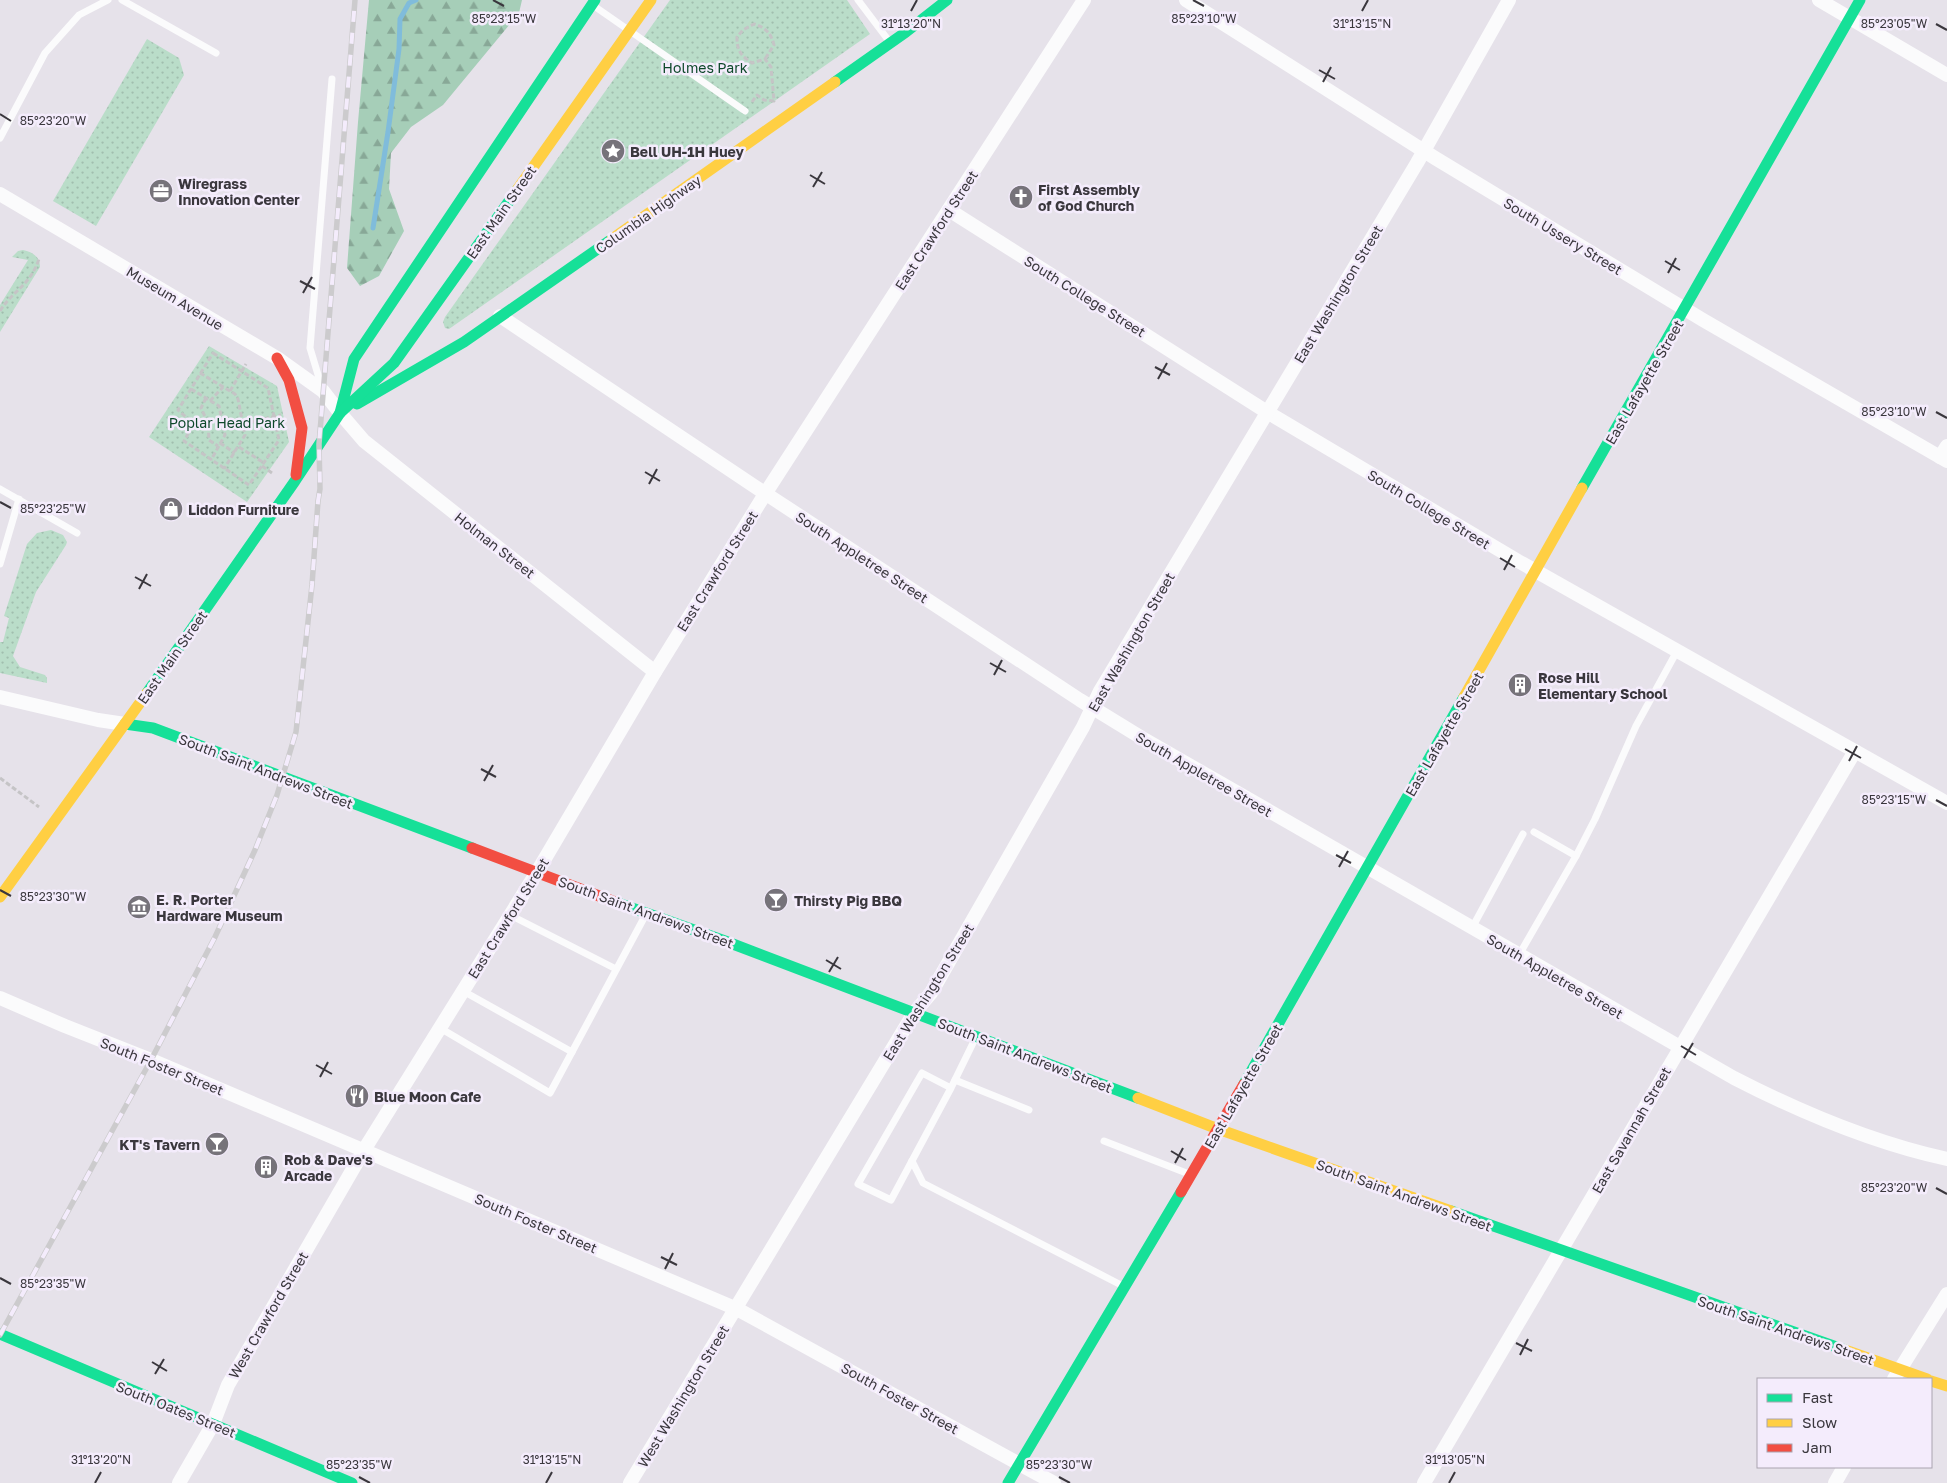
<svg xmlns="http://www.w3.org/2000/svg" width="1947" height="1483" viewBox="0 0 1947 1483" font-family="'Golos Text',sans-serif">
  <style>
    .grass { fill: url(#grass-dots) }
    .forest { fill: url(#forest-firs) }
    .lines { fill: none; stroke-linecap: round; stroke-linejoin: round }
    .stream { stroke: #80bcdb; stroke-width: 5 }
    .path { stroke: #c5c4c6; stroke-width: 3; stroke-dasharray: 5 2.5; stroke-linecap: butt }
    .lane { stroke: #fbfbfc; stroke-width: 7 }
    .street { stroke: #fbfbfc; stroke-width: 14 }
    .fast { stroke: #16e098; stroke-width: 11 }
    .slow { stroke: #ffcf43; stroke-width: 11 }
    .jam { stroke: #f24e42; stroke-width: 11 }
    .rail-casing { stroke: #cccbcd; stroke-width: 5.5 }
    .rail { stroke: #f4ecfc; stroke-width: 4; stroke-dasharray: 11; stroke-linecap: butt }
    .ticks { fill: none; stroke: #3a373d; stroke-width: 2 }
    .labels { text-anchor: middle; dominant-baseline: central; stroke-width: 5; stroke-linejoin: round; paint-order: stroke }
    .park-label { font-size: 14px; fill: #0d482a; stroke: #f4ecfc }
    .poi-label { font-size: 14px; font-weight: bold; fill: #3a373d; stroke: #f4ecfc; text-anchor: start }
    .street-label { font-size: 14px; fill: #3a373d; stroke: #f4ecfc }
    .ticks-label { font-size: 12px; text-anchor: middle; fill: #3a373d; stroke: #f4ecfc; stroke-width: 5; stroke-linejoin: round; paint-order: stroke }
  </style>
  <defs>
    <pattern id="grass-dots" width="8" height="8" patternUnits="userSpaceOnUse" patternTransform="scale(1.25)"><rect width="8" height="8" fill="#baddc9"/><path d="M2 2h.1M6 6h.1" fill="none" stroke="#a1beae" stroke-width="1.8" stroke-linecap="round"/></pattern>
    <pattern id="forest-firs" width="22" height="20" patternUnits="userSpaceOnUse" patternTransform="scale(1.25)"><rect width="22" height="20" fill="#a6ceb8"/><path d="M5 1l3.5 6h-7zM16 11l3.5 6h-7z" fill="#88a897"/></pattern>
  </defs>
  <rect width="100%" height="100%" fill="#e6e2ea"/>
  <!-- grass -->
  <g class="grass">
    <path d="M670,0H847L870,34L449,329L445,328L443,322L445,317Z"/>
    <path d="M147,39L179,58L184,75L96,226L53,201Z"/>
    <path d="M23,250C33,252 40,257 40,267L0,332V305L28,260L12,257L18,251Z"/>
    <path d="M209,346L277,386L289,442L247,502L149,437Z"/>
    <path d="M51,530L63,535L67,542L66,545L36,592L13,656L20,667L45,675L47,678V683L0,673V642H3L9,618L4,616L27,544L37,533Z"/>
  </g>
  <!-- forest -->
  <path class="forest" d="M369,0H522L519,13L443,105L411,127L391,153L389,189L404,231L379,276L360,286L347,268L358,122Z"/>
  <g class="lines">
    <!-- stream -->
    <path class="stream" d="M373,228L388,132L399,49L400,19L409,3L416,0"/>
    <!-- path -->
    <g class="path">
      <path d="M752,102L757,95L764,100L774,101L771,67L765,59L752,63C740,55 737,50 737,37L743,30L754,24C766,28 771,33 774,45L765,59"/>
      <path d="M0,311C13,290 30,286 39,259"/>
      <path d="M213,353L268,388L279,440L249,485L184,441L189,432L186,417L178,410Z"/>
      <path d="M200,373L235,394L238,399L245,435L224,469"/>
      <path d="M191,389L219,406L225,435L211,460"/>
      <path d="M230,391L246,364"/>
      <path d="M206,398L201,408L208,423L209,440L218,446"/>
      <path d="M210,401L223,387"/>
      <path d="M242,424L281,415"/>
      <path d="M220,443L235,453"/>
      <path d="M239,447L264,463"/>
      <path d="M262,466L272,473"/>
      <path d="M0,778L39,807"/>
    </g>
    <!-- lane -->
    <g class="lane">
      <path d="M122,0L216,53"/>
      <path d="M858,0L889,41"/>
      <path d="M594,6L745,111"/>
      <path d="M0,138L45,53L79,15L108,0"/>
      <path d="M322,388L310,348L332,79"/>
      <path d="M0,489L77,533"/>
      <path d="M0,564L19,499"/>
      <path d="M1576,856L1595,819L1636,726L1677,651"/>
      <path d="M510,915L616,969"/>
      <path d="M1472,928L1523,834"/>
      <path d="M1519,955L1576,856L1534,832"/>
      <path d="M463,991L572,1052"/>
      <path d="M440,1028L550,1093L645,916"/>
      <path d="M955,1080L1029,1110"/>
      <path d="M951,1088L891,1200L858,1184L922,1073L951,1088L975,1039"/>
      <path d="M1104,1141L1189,1174"/>
      <path d="M912,1161L923,1183L1123,1286"/>
    </g>
    <!-- street -->
    <g class="street">
      <path d="M1186,0L1435,158L1703,320L1947,461"/>
      <path d="M1819,0L1947,75"/>
      <path d="M0,194L277,358L323,391L340,413L364,441L655,672"/>
      <path d="M949,210L1267,412L1518,561L1947,803"/>
      <path d="M500,316L754,486L1080,700L1142,738L1734,1078C1802,1113 1873,1143 1947,1159"/>
      <path d="M1940,457L1947,446"/>
      <path d="M0,697L98,720L125,724"/>
      <path d="M0,998L65,1026L151,1060L737,1309L1054,1483"/>
      <path d="M1894,1379L1947,1294"/>
      <path d="M179,1483L213,1424L228,1385L364,1150L537,872L655,672L765,494L1084,0"/>
      <path d="M630,1483L914,1013L931,993L1083,727L1100,691L1417,163L1509,0"/>
      <path d="M1424,1483L1855,751"/>
      <path d="M1835,1483L1844,1467"/>
    </g>
    <!-- fast -->
    <g class="fast">
      <path d="M835,82L906,32L947,0"/>
      <path d="M357,404L464,342L612,239"/>
      <path d="M340,413L354,359L595,0"/>
      <path d="M1582,488L1860,0"/>
      <path d="M147,693L295,481L340,413L394,363L517,190"/>
      <path d="M125,724L153,728L472,848"/>
      <path d="M615,902L725,941L1138,1098"/>
      <path d="M1244,1084L1464,697"/>
      <path d="M1451,1211L1845,1350"/>
      <path d="M0,1334L352,1483"/>
      <path d="M1008,1483L1181,1192"/>
    </g>
    <!-- slow -->
    <g class="slow">
      <path d="M517,190L651,0"/>
      <path d="M612,239L835,82"/>
      <path d="M1464,697L1582,488"/>
      <path d="M0,897L147,693"/>
      <path d="M1138,1098L1218,1129L1451,1211"/>
      <path d="M1845,1350L1927,1379"/>
      <path d="M1931,1381L1947,1386"/>
    </g>
    <!-- jam -->
    <g class="jam">
      <path d="M277,358L289,380L302,428L296,475"/>
      <path d="M472,848L615,902"/>
      <path d="M1181,1192L1244,1084"/>
    </g>
    <!-- rail casing -->
    <g class="rail-casing">
      <path id="rail" d="M0,1335L151,1060L215,937L255,850L277,795L296,732L312,585L318,501L320,489L319,444L355,0"/>
    </g>
    <!-- rail -->
    <use href="#rail" class="rail"/>
  </g>
  <!-- ticks -->
  <path class="ticks" d="M493,0L504,6M1193,0L1204,6M911,11L917,0M1362,11L1368,0M1936,24L1947,30M1319,70L1335,79M1323,82L1331,67M0,114L11,121M810,175L825,184M813,187L822,172M1665,261L1680,270M1668,273L1676,258M300,281L315,289M303,293L312,277M1155,367L1170,375M1158,379L1167,363M1936,412L1947,418M645,472L660,481M649,484L657,469M0,502L11,508M1500,558L1515,567M1504,570L1512,555M135,577L151,586M139,589L147,574M990,663L1006,672M994,675L1002,660M1845,749L1861,758M1849,761L1857,746M481,769L496,777M484,781L493,765M1936,800L1947,806M1336,855L1351,863M1339,867L1348,851M0,890L11,896M826,960L841,969M829,972L838,957M1681,1046L1696,1055M1684,1058L1693,1043M316,1065L332,1074M320,1077L328,1062M1171,1151L1186,1160M1175,1163L1183,1148M1936,1188L1947,1194M661,1257L677,1265M665,1269L673,1253M0,1278L11,1284M1516,1343L1532,1351M1520,1355L1528,1339M152,1362L167,1371M155,1374L164,1359M359,1477L370,1483M1059,1477L1070,1483M95,1483L101,1472M546,1483L552,1472M1449,1483L1455,1472"/>
  <!-- icons -->
  <defs>
    <g id="sight-disc" transform="scale(1.25)"><circle r="9.5" fill="#76737a" stroke="#f4ecfc"/><path d="M0-6L1.8-2.2L6-1.7L2.9 1.2L3.7 5.4L0 3.3L-3.7 5.4L-2.9 1.2L-6-1.7L-1.8-2.2Z" fill="#fff"/></g>
    <g id="office-disc" transform="scale(1.25)"><circle r="9.5" fill="#76737a" stroke="#f4ecfc"/><path d="M-6-3h4V-5.5h4V-3h4V5H-6ZM-1-4.5V-3h2v-1.5ZM-6 0V1H6V0Z" fill="#fff"/></g>
    <g id="church-disc" transform="scale(1.25)"><circle r="9.5" fill="#76737a" stroke="#f4ecfc"/><path d="M-1.2-6h2.4v3.5h3.3v2.4h-3.3V6h-2.4V-.1h-3.3v-2.4h3.3Z" fill="#fff"/></g>
    <g id="shop-disc" transform="scale(1.25)"><circle r="9.5" fill="#76737a" stroke="#f4ecfc"/><path d="M-5-2.5h2.3a2.7 3.5 0 0 1 5.4 0H5L5.5 6h-11ZM-1.5-2.5h3a1.5 2.3 0 0 0-3 0Z" fill="#fff"/></g>
    <g id="building-disc" transform="scale(1.25)"><circle r="9.5" fill="#76737a" stroke="#f4ecfc"/><path d="M-4-6H4V6H1V3H-1V6H-4ZM-2.5-4.3h1.7v1.8h-1.7ZM.8-4.3h1.7v1.8H.8ZM-2.5-1h1.7V.8h-1.7ZM.8-1h1.7V.8H.8Z" fill="#fff"/></g>
    <g id="bar-disc" transform="scale(1.25)"><circle r="9.5" fill="#76737a" stroke="#f4ecfc"/><path d="M-6-5H6L.8 .8V4.5H3.5V6h-7V4.5H-.8V.8Z" fill="#fff"/></g>
    <g id="museum-disc" transform="scale(1.25)"><circle r="9.5" fill="#76737a" stroke="#f4ecfc"/><path d="M0-6L6-3V-2H-6V-3ZM-5-1h2V3h-2ZM-1-1h2V3h-2ZM3-1h2V3H3ZM-6 4H6V6H-6Z" fill="#fff"/></g>
    <g id="restaurant-disc" transform="scale(1.25)"><circle r="9.5" fill="#76737a" stroke="#f4ecfc"/><path d="M-5-6h1v4h1v-4h1v4h1v-4h1v5L-1.5 .5V6h-2V.5L-5-1ZM5-6V6H3V1.5H1.5Q1.5-4 5-6Z" fill="#fff"/></g>
  </defs>
  <g fill-rule="evenodd">
    <use href="#sight-disc" x="613" y="151"/>
    <use href="#office-disc" x="161" y="191"/>
    <use href="#church-disc" x="1021" y="197"/>
    <use href="#shop-disc" x="171" y="509"/>
    <use href="#building-disc" x="1520" y="685"/>
    <use href="#bar-disc" x="776" y="900"/>
    <use href="#museum-disc" x="139" y="907"/>
    <use href="#restaurant-disc" x="357" y="1096"/>
    <use href="#bar-disc" x="217" y="1144"/>
    <use href="#building-disc" x="266" y="1167"/>
  </g>
  <g class="labels">
    <!-- park labels -->
    <g class="park-label">
      <text x="705" y="67">Holmes Park</text>
      <text x="227" y="422">Poplar Head Park</text>
    </g>
    <!-- poi labels -->
    <g class="poi-label">
      <text x="630" y="151">Bell UH-1H Huey</text>
      <text x="178" y="183">Wiregrass<tspan x="178" dy="16">Innovation Center</tspan></text>
      <text x="1038" y="189">First Assembly<tspan x="1038" dy="16">of God Church</tspan></text>
      <text x="188" y="509">Liddon Furniture</text>
      <text x="1538" y="677">Rose Hill<tspan x="1538" dy="16">Elementary School</tspan></text>
      <text x="156" y="899">E. R. Porter<tspan x="156" dy="16">Hardware Museum</tspan></text>
      <text x="794" y="900">Thirsty Pig BBQ</text>
      <text x="374" y="1096">Blue Moon Cafe</text>
      <text x="200" y="1144" text-anchor="end">KT's Tavern</text>
      <text x="284" y="1159">Rob &amp; Dave's<tspan x="284" dy="16">Arcade</tspan></text>
    </g>
    <!-- street labels -->
    <g class="street-label">
      <text transform="translate(501 212) rotate(-55)">East Main Street</text>
      <text transform="translate(648 214) rotate(-35)">Columbia Highway</text>
      <text transform="translate(936 230) rotate(-57)">East Crawford Street</text>
      <text transform="translate(1563 236) rotate(31)">South Ussery Street</text>
      <text transform="translate(1338 294) rotate(-59)">East Washington Street</text>
      <text transform="translate(1085 296) rotate(32)">South College Street</text>
      <text transform="translate(175 298) rotate(31)">Museum Avenue</text>
      <text transform="translate(1644 382) rotate(-60)">East Lafayette Street</text>
      <text transform="translate(1429 509) rotate(31)">South College Street</text>
      <text transform="translate(495 545) rotate(38)">Holman Street</text>
      <text transform="translate(862 557) rotate(33)">South Appletree Street</text>
      <text transform="translate(717 571) rotate(-58)">East Crawford Street</text>
      <text transform="translate(1131 642) rotate(-60)">East Washington Street</text>
      <text transform="translate(172 657) rotate(-55)">East Main Street</text>
      <text transform="translate(1444 734) rotate(-60)">East Lafayette Street</text>
      <text transform="translate(266 771) rotate(21)">South Saint Andrews Street</text>
      <text transform="translate(1204 774) rotate(30)">South Appletree Street</text>
      <text transform="translate(646 912) rotate(20)">South Saint Andrews Street</text>
      <text transform="translate(508 918) rotate(-58)">East Crawford Street</text>
      <text transform="translate(1555 976) rotate(30)">South Appletree Street</text>
      <text transform="translate(928 992) rotate(-58)">East Washington Street</text>
      <text transform="translate(1025 1055) rotate(21)">South Saint Andrews Street</text>
      <text transform="translate(162 1066) rotate(22)">South Foster Street</text>
      <text transform="translate(1243 1086) rotate(-60)">East Lafayette Street</text>
      <text transform="translate(1631 1130) rotate(-60)">East Savannah Street</text>
      <text transform="translate(1404 1195) rotate(20)">South Saint Andrews Street</text>
      <text transform="translate(536 1223) rotate(23)">South Foster Street</text>
      <text transform="translate(268 1315) rotate(-60)">West Crawford Street</text>
      <text transform="translate(1786 1330) rotate(19)">South Saint Andrews Street</text>
      <text transform="translate(683 1396) rotate(-59)">West Washington Street</text>
      <text transform="translate(900 1398) rotate(29)">South Foster Street</text>
      <text transform="translate(176 1409) rotate(22)">South Oates Street</text>
    </g>
  </g>
  <g class="ticks-label">
    <text x="1204" y="23">85°23'10"W</text>
    <text x="504" y="23">85°23'15"W</text>
    <text x="911" y="28">31°13'20"N</text>
    <text x="1362" y="28">31°13'15"N</text>
    <text x="1894" y="28">85°23'05"W</text>
    <text x="53" y="125">85°23'20"W</text>
    <text x="1894" y="416">85°23'10"W</text>
    <text x="53" y="513">85°23'25"W</text>
    <text x="1894" y="804">85°23'15"W</text>
    <text x="53" y="901">85°23'30"W</text>
    <text x="1894" y="1192">85°23'20"W</text>
    <text x="53" y="1288">85°23'35"W</text>
    <text x="101" y="1464">31°13'20"N</text>
    <text x="552" y="1464">31°13'15"N</text>
    <text x="1455" y="1464">31°13'05"N</text>
    <text x="359" y="1469">85°23'35"W</text>
    <text x="1059" y="1469">85°23'30"W</text>
  </g>
  <!-- legend -->
  <rect x="1757" y="1378" width="175" height="90" fill="#f4ecfc" stroke="#aaa4b0"/>
  <rect x="1767" y="1394" width="25" height="8" fill="#16e098" stroke="#aaa4b0"/>
  <text x="1802" y="1403" font-size="15" fill="#3a373d">Fast</text>
  <rect x="1767" y="1419" width="25" height="8" fill="#ffcf43" stroke="#aaa4b0"/>
  <text x="1802" y="1428" font-size="15" fill="#3a373d">Slow</text>
  <rect x="1767" y="1444" width="25" height="8" fill="#f24e42" stroke="#aaa4b0"/>
  <text x="1802" y="1453" font-size="15" fill="#3a373d">Jam</text>
</svg>
